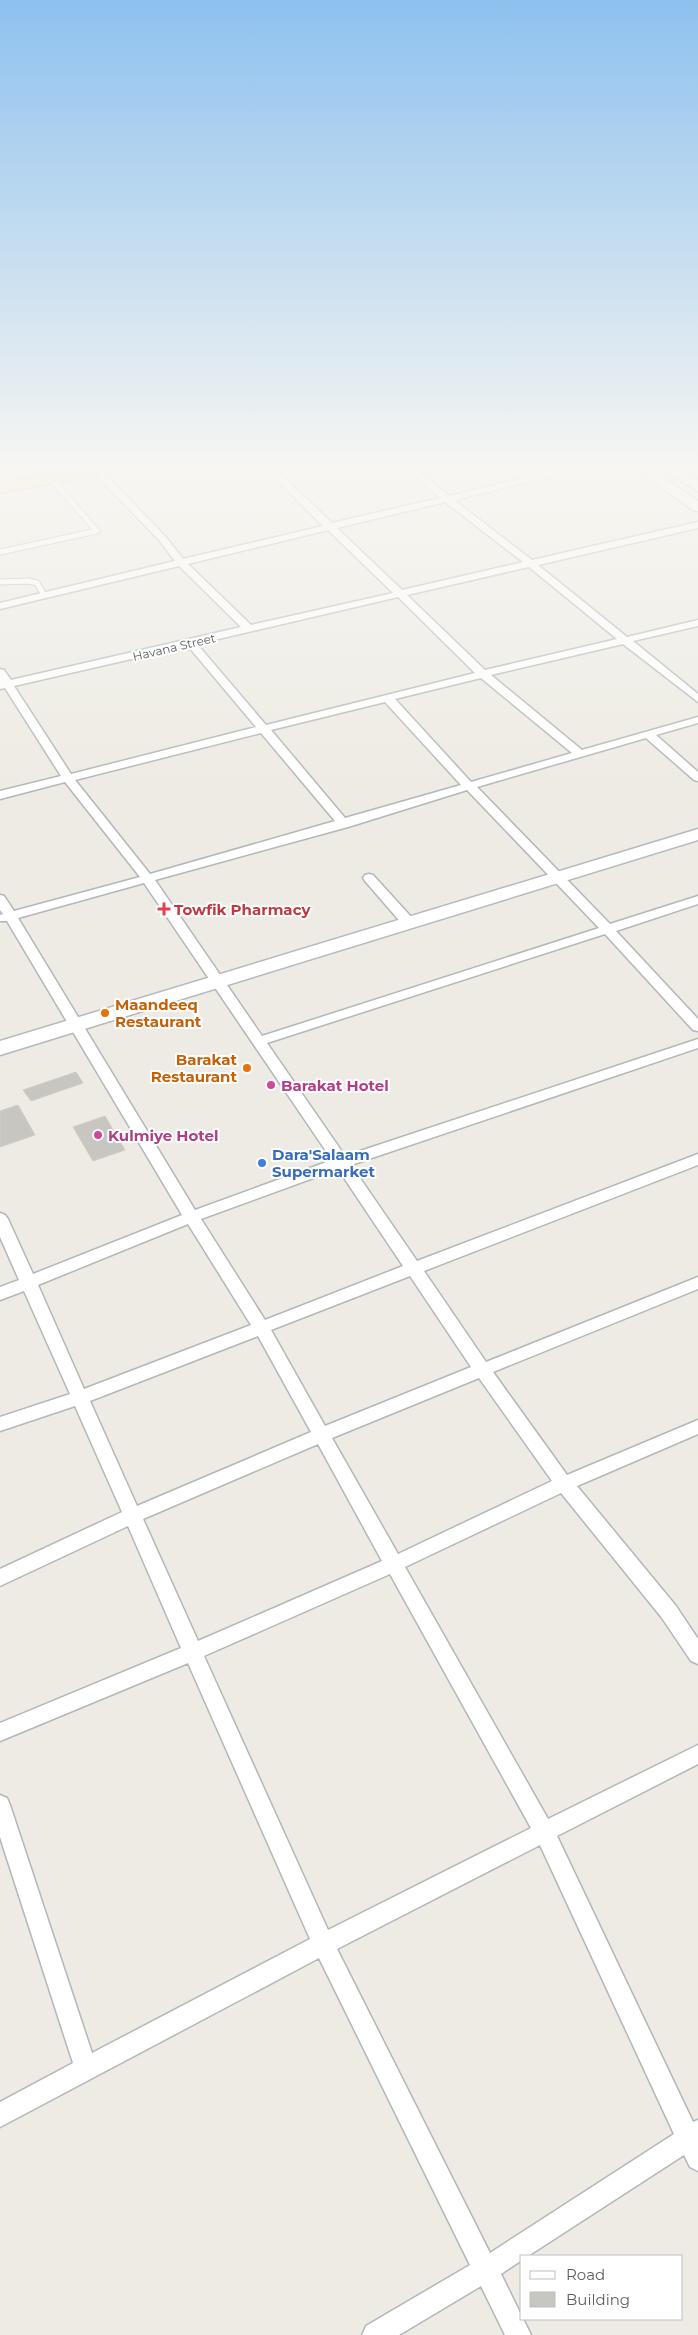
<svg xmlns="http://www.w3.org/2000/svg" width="698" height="2335" viewBox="0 0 698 2335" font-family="Montserrat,sans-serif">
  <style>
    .building { fill: #c8c6c0; stroke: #d2cdc2 }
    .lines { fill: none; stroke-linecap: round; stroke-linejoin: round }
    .lane-casing { stroke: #b4b6ba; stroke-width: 7 }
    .street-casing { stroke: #b4b6ba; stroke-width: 3 }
    .secondary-casing { stroke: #b5b8bd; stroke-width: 3 }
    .highway-casing { stroke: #e4a30d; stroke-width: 2 }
    .path { stroke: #9bc4a7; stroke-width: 2; stroke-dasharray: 3 2; stroke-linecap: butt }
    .lane { stroke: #fff; stroke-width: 5 }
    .street { fill: #fff; fill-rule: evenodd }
    .secondary { fill: #fff; fill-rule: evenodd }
    .highway { fill: #f7de91; fill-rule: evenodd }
    .health-dot { fill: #e0444e; stroke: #fff; stroke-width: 2 }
    .food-dot { fill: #e8710a; stroke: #fff; stroke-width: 2 }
    .hotel-dot { fill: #d1479c; stroke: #fff; stroke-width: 2 }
    .shop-dot { fill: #3f7fe0; stroke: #fff; stroke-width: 2 }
    .labels { text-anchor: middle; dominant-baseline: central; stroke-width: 4; stroke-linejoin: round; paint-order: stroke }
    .far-street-label { font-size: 12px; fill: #5b5f63; stroke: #fff }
    .health-label { font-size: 15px; font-weight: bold; fill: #be3a42; stroke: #fff; text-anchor: start }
    .food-label { font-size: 15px; font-weight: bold; fill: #c56008; stroke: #fff; text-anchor: start }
    .hotel-label { font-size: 15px; font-weight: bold; fill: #b23c85; stroke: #fff; text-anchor: start }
    .shop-label { font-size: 15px; font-weight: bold; fill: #366cbe; stroke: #fff; text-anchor: start }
  </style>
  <rect width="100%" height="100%" fill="#edebe3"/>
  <!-- building -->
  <g class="building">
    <path d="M692,467L698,471V480L682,469Z"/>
    <path d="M76,1072L83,1083L31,1101L23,1090Z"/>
    <path d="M18,1105L35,1135L0,1147V1111Z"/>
    <path d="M105,1116L125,1150L93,1161L73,1127Z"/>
  </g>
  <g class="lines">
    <!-- lane casing -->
    <g class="lane-casing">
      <g id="lane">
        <path d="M0,552L97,531L51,479"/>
        <path d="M0,582L29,581L37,583L44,595"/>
      </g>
    </g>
    <!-- street casing -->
    <g class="street-casing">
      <g id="street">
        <path d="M262,465H271L332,523L440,498L403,465H412L449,496L578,465H592L591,467L454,500L532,560L698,522V528L538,565L627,637L698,620V626L633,641L698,694V702L623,644L491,675L582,750L698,717V723L656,735L698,772V781L694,780L646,738L477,787L610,924L698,896V904L616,931L698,1019V1031L693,1030L605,934L267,1043L345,1156L698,1039V1048L351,1165L417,1261L698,1154V1165L424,1271L486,1362L698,1277V1289L493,1372L567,1475L698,1420V1434L577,1486L676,1606L698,1639V1664L691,1661L662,1618L561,1493L405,1567L548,1819L698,1745V1764L557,1836L693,2122L698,2120V2171L690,2167L684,2155L528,2256H522V2260L501,2274L531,2335H505L481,2286L399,2335H362L366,2326L470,2265L319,1958L0,2127V2102L73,2063L0,1837V1795L7,1798L10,1805L92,2053L310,1939L188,1663L0,1741V1723L181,1648L128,1526L0,1586V1569L122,1512L75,1406L0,1431V1417L70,1394L24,1291L0,1300V1287L19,1280L0,1237V1213L5,1215L8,1219L33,1274L182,1215L7,921H0V915L3,914L0,910V895L4,896L14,911L140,877L65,782L0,799V791L61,776L5,688L0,689V669L4,670L11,680L241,627L179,566L0,609V603L175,561L159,540L94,473V469H100L165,536L183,559L323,526ZM445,502L523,562L402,590L337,528ZM328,530L393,593L251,625L188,564ZM529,567L617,639L485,670L407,595ZM398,597L475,673L266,725L197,644ZM188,646L256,727L71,774L14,686ZM481,678L572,753L471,782L395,699ZM385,702L461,785L345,818L271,730ZM261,733L335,821L150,874L75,780ZM467,790L599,928L262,1036L155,880L348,827ZM144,883L332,1160L195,1210L18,918ZM338,1169L403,1266L265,1320L201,1219ZM188,1224L251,1325L84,1389L38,1285ZM410,1276L471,1367L325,1426L271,1330ZM258,1336L311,1432L137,1506L90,1401ZM479,1378L552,1481L398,1554L332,1438ZM318,1444L382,1561L198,1641L143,1519ZM390,1574L531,1828L328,1930L204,1656ZM540,1845L674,2134L490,2253L337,1949Z"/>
        <path d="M369,874L373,875L414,920L415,923L414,926H404L365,881L363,878L365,875Z"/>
      </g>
    </g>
    <!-- secondary casing -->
    <g class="secondary-casing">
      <g id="secondary">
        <path d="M55,465H68L77,475L70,479L65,478Z"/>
        <path d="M631,465H645L698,501V511L693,510Z"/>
        <path d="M658,465H673L698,481V491L659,468Z"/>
        <path d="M698,829V840L0,1055V1041Z"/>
      </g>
    </g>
    <!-- highway casing -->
    <g class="highway-casing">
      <path id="highway" d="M104,465H138L136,468L130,470L0,493V483Z"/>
    </g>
    <!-- path -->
    <path class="path" d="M145,469L167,465"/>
    <!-- lane -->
    <use href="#lane" class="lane"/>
    <!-- street -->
    <use href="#street" class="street"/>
    <!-- secondary -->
    <use href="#secondary" class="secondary"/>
    <!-- highway -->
    <use href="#highway" class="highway"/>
  </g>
  <!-- sky -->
  <linearGradient id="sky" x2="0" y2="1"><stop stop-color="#8ec1ef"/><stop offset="0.59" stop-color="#f7f6f2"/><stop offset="1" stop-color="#f7f6f2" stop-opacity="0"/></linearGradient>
  <rect width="698" height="792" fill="url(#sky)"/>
  <!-- markers -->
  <path class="health-dot" d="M161.5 901.5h5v5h5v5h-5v5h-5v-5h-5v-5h5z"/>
  <g class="food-dot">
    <circle cx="105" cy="1013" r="5"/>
    <circle cx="247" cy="1068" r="5"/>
  </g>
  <g class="hotel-dot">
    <circle cx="271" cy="1085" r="5"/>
    <circle cx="98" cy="1135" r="5"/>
  </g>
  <circle class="shop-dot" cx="262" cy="1163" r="5"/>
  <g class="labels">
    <!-- far-street labels -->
    <g class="far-street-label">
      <text transform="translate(174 647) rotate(-13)">Havana Street</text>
    </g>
    <!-- health labels -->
    <g class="health-label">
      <text x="174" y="909">Towfik Pharmacy</text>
    </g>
    <!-- food labels -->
    <g class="food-label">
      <text x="115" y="1004">Maandeeq<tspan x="115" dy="17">Restaurant</tspan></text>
      <text x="237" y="1059" text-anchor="end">Barakat<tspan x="237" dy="17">Restaurant</tspan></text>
    </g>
    <!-- hotel labels -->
    <g class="hotel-label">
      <text x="281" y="1085">Barakat Hotel</text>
      <text x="108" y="1135">Kulmiye Hotel</text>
    </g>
    <!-- shop labels -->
    <g class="shop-label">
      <text x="272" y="1154">Dara'Salaam<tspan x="272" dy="17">Supermarket</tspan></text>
    </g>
  </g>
  <!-- legend -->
  <rect x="520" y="2255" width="162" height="65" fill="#ffffff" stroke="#bdbfc1"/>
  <rect x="530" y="2271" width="25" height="8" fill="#ffffff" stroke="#bdbfc1"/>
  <text x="566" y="2280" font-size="15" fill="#5b5f63">Road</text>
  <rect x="530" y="2292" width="25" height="15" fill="#c8c6c0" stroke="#bdbfc1"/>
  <text x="566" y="2305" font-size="15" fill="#5b5f63">Building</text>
</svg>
